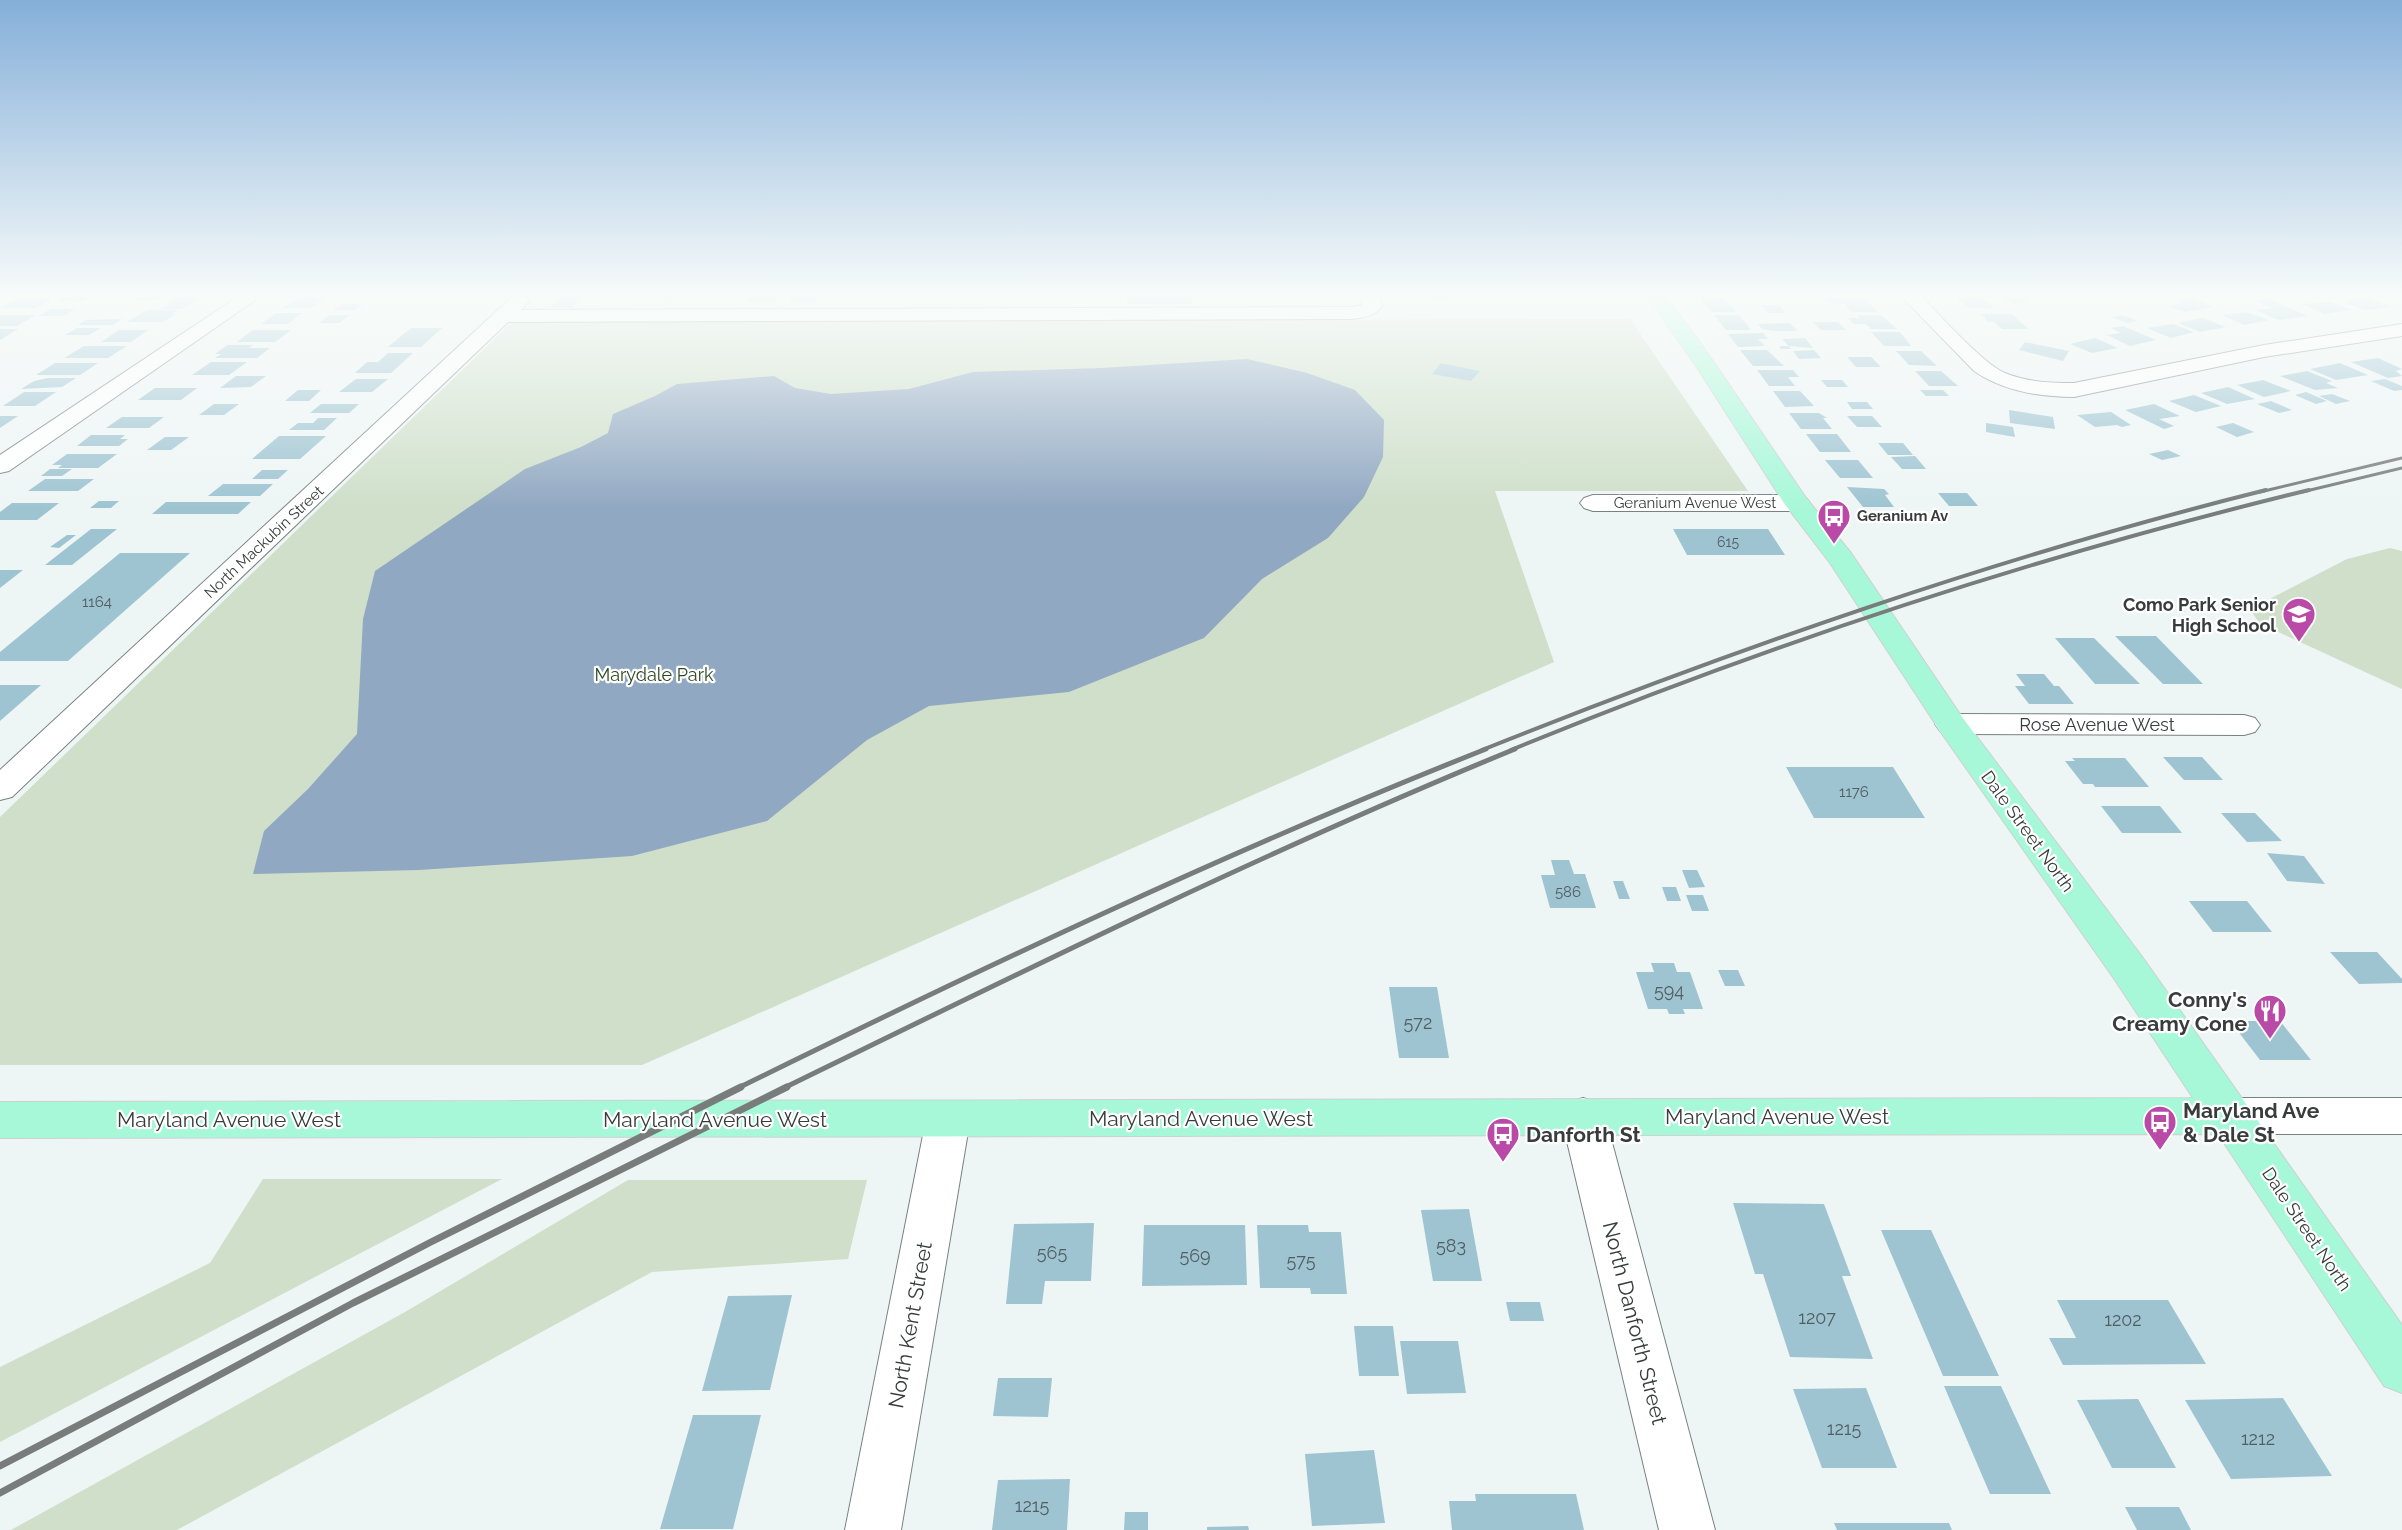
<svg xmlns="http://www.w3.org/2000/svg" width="2402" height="1530" viewBox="0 0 2402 1530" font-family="Raleway,sans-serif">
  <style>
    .green { fill: #cfdfc9 }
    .water { fill: #91a8c2 }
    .building { fill: #9ec4d2 }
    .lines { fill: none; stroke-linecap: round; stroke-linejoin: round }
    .minor-casing { stroke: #7a8181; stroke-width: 2 }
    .major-casing { stroke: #cfd0d0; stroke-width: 2 }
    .minor { fill: #fff; fill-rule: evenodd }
    .major { fill: #a7f8d9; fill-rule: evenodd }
    .rail-far3 { stroke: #787d7c; stroke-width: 3 }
    .rail-far2 { stroke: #787d7c; stroke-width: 4 }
    .rail-far1 { stroke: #787d7c; stroke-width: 5 }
    .rail { stroke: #787d7c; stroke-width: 7 }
    .labels { text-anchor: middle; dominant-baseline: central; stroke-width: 4.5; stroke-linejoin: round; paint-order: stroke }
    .far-number-label { font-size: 14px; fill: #525e62 }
    .far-street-label { font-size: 15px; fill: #393c3c; stroke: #fff }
    .far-poi-label { font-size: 15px; font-weight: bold; fill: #393c3c; stroke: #fff; text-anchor: start }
    .number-label { font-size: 15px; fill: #525e62 }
    .poi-label { font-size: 18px; font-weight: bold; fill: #393c3c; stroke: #fff; text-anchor: end }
    .park-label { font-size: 18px; fill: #2c4a21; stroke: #fff }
    .street-label { font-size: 18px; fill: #393c3c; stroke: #fff }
    .near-number-label { font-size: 18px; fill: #525e62 }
    .near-poi-label { font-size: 21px; font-weight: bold; fill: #393c3c; stroke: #fff; text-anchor: start }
    .near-street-label { font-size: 21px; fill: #393c3c; stroke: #fff }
  </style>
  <rect width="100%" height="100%" fill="#eef6f5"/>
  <!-- green -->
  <g class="green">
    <path d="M1630,319L1748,491H1495L1554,662L642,1065H0V817L512,322Z"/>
    <path d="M2390,548L2402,551V689L2259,623L2250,609L2347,559Z"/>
    <path d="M263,1179H502L0,1442V1367L210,1263Z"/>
    <path d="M628,1180H867L848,1259L652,1272L177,1530H11L405,1312Z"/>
  </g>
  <!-- water -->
  <path class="water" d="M1247,359L1307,373L1355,390L1384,420L1383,457L1364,497L1328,538L1262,579L1204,638L1069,692L929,706L867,740L767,821L632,856L419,870L253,874L264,831L308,789L357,734L363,619L375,571L525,469L581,447L608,433L613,414L655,396L677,384L774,376L795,388L831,394L909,389L973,372L1101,368Z"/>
  <!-- building -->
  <g class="building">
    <path d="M70,294H96L84,301H58Z"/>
    <path d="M145,294H166L157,300H136Z"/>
    <path d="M563,294H584L572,308H550Z"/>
    <path d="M656,294H691L689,297H671L669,299L653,297Z"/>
    <path d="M707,294H736L732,298H703Z"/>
    <path d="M753,294H780L775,302H747Z"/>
    <path d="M794,294H820L815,302H789Z"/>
    <path d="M1426,294H1451L1453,299H1428Z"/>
    <path d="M1563,294H1618L1620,296L1565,297Z"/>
    <path d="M1998,294H2020L2028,300H2022L2027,303L2013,304Z"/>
    <path d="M1128,295H1192V304H1127Z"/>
    <path d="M303,296H327L311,308H283Z"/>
    <path d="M1954,296H1980L1994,308H1969Z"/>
    <path d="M175,297H203L182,309H161L171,302H167Z"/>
    <path d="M1825,298L1865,299L1878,312H1852L1845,304H1832Z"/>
    <path d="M2367,298L2390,307L2365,310L2343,302Z"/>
    <path d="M17,299H52L36,308H0Z"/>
    <path d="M1700,299H1725L1736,312H1712Z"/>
    <path d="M2194,299L2213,307L2184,312L2168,306L2182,303L2177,301Z"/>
    <path d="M2269,299L2308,316L2278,320L2256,310L2272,308L2255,301Z"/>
    <path d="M2330,302L2351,310L2324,314L2302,304Z"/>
    <path d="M341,304H363L354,310H333Z"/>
    <path d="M1761,305H1779L1786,313H1768Z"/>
    <path d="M51,309H75L63,316H39Z"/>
    <path d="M147,310H178L172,314H176L163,322H127Z"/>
    <path d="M2247,312L2269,320L2244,325L2222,315Z"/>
    <path d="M276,313H302L288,324H261Z"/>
    <path d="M1982,314H2012L2028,329H2002L1994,322H1988Z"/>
    <path d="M0,315H36L17,326H0Z"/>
    <path d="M329,315H349L339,323H319Z"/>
    <path d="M1714,315H1739L1751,330H1726Z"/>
    <path d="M1857,315H1881L1897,329H1871L1866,324H1854L1848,318H1860Z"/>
    <path d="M2122,315L2138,321L2127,323L2111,317Z"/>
    <path d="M2203,318L2226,327L2200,332L2178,323Z"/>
    <path d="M122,319L113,325H78L86,320Z"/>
    <path d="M1813,322H1838L1846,330H1821Z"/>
    <path d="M1790,323L1797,331H1773L1762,329L1758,324Z"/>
    <path d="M2173,324L2194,332L2171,338L2147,328Z"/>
    <path d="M2123,326L2156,340L2130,346L2107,335L2121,333L2111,328Z"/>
    <path d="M77,328H101L89,335H65Z"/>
    <path d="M411,328H442L421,347H388Z"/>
    <path d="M0,329H18L0,340Z"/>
    <path d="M119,330H148L131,342H101Z"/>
    <path d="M253,330H291L275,342H237Z"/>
    <path d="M1871,332H1900L1911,346H1884Z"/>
    <path d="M1763,333L1768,339H1758L1765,346L1738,347L1728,334Z"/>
    <path d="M1805,338L1813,348L1789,346L1791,349H1781L1779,346H1789L1782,339Z"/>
    <path d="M2095,338L2118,348L2092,353L2070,344Z"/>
    <path d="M2025,342L2050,347L2069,351L2063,361L2019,350Z"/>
    <path d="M227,345H253L249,348H270L257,358H215L221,354H215Z"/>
    <path d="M84,346H127L108,358H64Z"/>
    <path d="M1740,350H1767L1784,366H1753Z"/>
    <path d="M1814,350L1821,358L1799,359L1793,351Z"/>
    <path d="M1896,351H1921L1937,366L1909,365Z"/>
    <path d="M388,353H413L391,373H355L367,362H378Z"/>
    <path d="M1847,357H1871L1881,367H1856Z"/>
    <path d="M2378,358L2402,369L2396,371L2402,376L2388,378L2351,362Z"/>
    <path d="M211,362H247L229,375H192Z"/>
    <path d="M55,363H98L80,375H36Z"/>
    <path d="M1441,363L1445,364L1480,371L1471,381L1432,374Z"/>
    <path d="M2340,363L2368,375L2336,380L2310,369Z"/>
    <path d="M1757,370H1793L1799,377H1788L1795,386H1769Z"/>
    <path d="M1915,371H1941L1958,386H1929Z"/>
    <path d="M2307,371L2332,381L2326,383L2338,388L2315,390L2280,376Z"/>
    <path d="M236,376H266L251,387L220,388Z"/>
    <path d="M48,378H76L62,387L21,389L34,381Z"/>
    <path d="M356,379H388L372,392H339Z"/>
    <path d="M2385,379L2402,386V390L2394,391L2371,381Z"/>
    <path d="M1821,380H1842L1848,387H1827Z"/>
    <path d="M2263,380L2291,391L2264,397L2237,385Z"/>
    <path d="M2228,387L2255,399L2227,404L2201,393Z"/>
    <path d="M155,388H197L181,400H138Z"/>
    <path d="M298,390H321L309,401H285Z"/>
    <path d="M1920,390H1943L1949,396H1926Z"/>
    <path d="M1773,391H1800L1814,406L1785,407Z"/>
    <path d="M24,392H56L35,406H3Z"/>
    <path d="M2306,392L2327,401L2316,404L2295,395Z"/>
    <path d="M2332,394L2350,401L2336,404L2319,396Z"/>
    <path d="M2194,395L2221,406L2196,412L2169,401Z"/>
    <path d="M2271,401L2292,410L2279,413L2257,404Z"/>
    <path d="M1847,402H1867L1873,409H1852Z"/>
    <path d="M214,404H239L224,415H199Z"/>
    <path d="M321,404H359L349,413H310Z"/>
    <path d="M2154,404L2180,416L2159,419L2174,426L2164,429L2125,410Z"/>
    <path d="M2009,410L2053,417L2055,429L2010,423Z"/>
    <path d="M2111,412L2131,425L2122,427L2117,425L2095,427L2077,415Z"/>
    <path d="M1789,413H1819L1827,418H1823L1832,429H1801Z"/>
    <path d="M0,416H18L0,428Z"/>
    <path d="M1847,416H1872L1882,427H1857Z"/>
    <path d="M122,417H164L149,428H106Z"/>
    <path d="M318,418H337L324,430H289L298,423H313Z"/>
    <path d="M1986,423L2013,427L2015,437L1986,432Z"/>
    <path d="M2233,423L2254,432L2237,437L2216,427Z"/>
    <path d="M1806,434H1837L1851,452H1820Z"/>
    <path d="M91,435H125L120,439H128L119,446H77Z"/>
    <path d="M279,436H326L300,459H252Z"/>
    <path d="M165,437H189L171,450H147Z"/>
    <path d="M1878,443H1903L1913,455H1888Z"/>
    <path d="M2168,450L2181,456L2162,460L2149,454Z"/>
    <path d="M67,454H117L98,468H58L62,465H52Z"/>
    <path d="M1915,456L1926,469H1902L1891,457Z"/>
    <path d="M1825,460H1858L1873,478H1840Z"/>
    <path d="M50,469H72L62,476H41Z"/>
    <path d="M262,470H288L278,479H252Z"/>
    <path d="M45,479H94L78,491H28Z"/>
    <path d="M223,484H273L260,496H208Z"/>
    <path d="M1847,487L1884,489L1889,494L1885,495L1894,507H1863Z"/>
    <path d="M1938,493H1967L1978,506H1949Z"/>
    <path d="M99,501H119L111,508H90Z"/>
    <path d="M166,502H251L238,514H152Z"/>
    <path d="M12,503H59L37,520H0V512Z"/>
    <path d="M91,529H117L72,565H45Z"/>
    <path d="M1673,529H1768L1785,555H1687Z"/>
    <path d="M67,535H76L59,548L50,547Z"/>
    <path d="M120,553H190L68,661H0V652Z"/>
    <path d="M0,570H23L0,588Z"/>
    <path d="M2115,636H2156L2203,684H2163Z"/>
    <path d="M2055,638H2094L2140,684H2095Z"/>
    <path d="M2016,674H2044L2054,686H2059L2074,704H2029L2015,686H2025Z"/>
    <path d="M0,685H41L0,721Z"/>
    <path d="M2163,757H2202L2223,780H2184Z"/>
    <path d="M2072,758H2125L2149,787H2095L2093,784H2083L2065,761H2075Z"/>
    <path d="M1786,767H1893L1925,818H1814Z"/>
    <path d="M2101,806H2160L2182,833H2122Z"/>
    <path d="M2221,813H2255L2282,841L2247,842Z"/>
    <path d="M2267,853L2304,856L2325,884L2287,881Z"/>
    <path d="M1551,860H1569L1574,874H1585L1596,908H1550L1541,875H1555Z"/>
    <path d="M1682,870H1697L1705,887L1689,888Z"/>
    <path d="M1613,881H1623L1630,899H1619Z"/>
    <path d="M1662,887H1676L1681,901H1667Z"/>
    <path d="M1686,895H1703L1709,911H1692Z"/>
    <path d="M2189,901H2247L2272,932H2213Z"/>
    <path d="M2330,952H2377L2402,979V983L2359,984Z"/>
    <path d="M1651,963H1674L1677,972H1690L1703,1009H1683L1685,1014H1669L1667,1009H1648L1636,972H1654Z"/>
    <path d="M1718,970H1738L1745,986H1725Z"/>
    <path d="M1389,987H1437L1449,1058H1399Z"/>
    <path d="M2230,1021H2280L2311,1060H2260Z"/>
    <path d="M1733,1203L1824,1204L1851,1276H1842L1873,1359L1790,1357L1763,1274H1755Z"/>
    <path d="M1469,1209L1482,1281H1433L1421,1210Z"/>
    <path d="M1094,1223L1091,1281H1045L1042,1304H1006L1014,1224Z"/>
    <path d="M1144,1225H1245L1247,1285L1142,1286Z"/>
    <path d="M1257,1225H1308L1309,1232H1341L1347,1294H1311L1310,1288H1260Z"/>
    <path d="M1881,1230H1931L1999,1376H1943Z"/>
    <path d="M792,1295L770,1390L702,1391L728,1296Z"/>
    <path d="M2057,1300H2168L2206,1364L2063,1365L2049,1338H2076Z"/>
    <path d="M1506,1302H1540L1544,1321H1510Z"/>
    <path d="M1354,1326H1393L1399,1376H1359Z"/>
    <path d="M1400,1341H1458L1466,1393L1407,1394Z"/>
    <path d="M998,1378H1052L1048,1417L993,1416Z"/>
    <path d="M1944,1386H2001L2051,1494H1990Z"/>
    <path d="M1866,1388L1897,1468H1822L1793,1389Z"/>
    <path d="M2283,1398L2332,1476L2231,1479L2185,1400Z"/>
    <path d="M2138,1399L2176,1468H2112L2077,1400Z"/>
    <path d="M693,1415H761L733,1529H660Z"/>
    <path d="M1374,1450L1385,1523L1312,1526L1305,1454Z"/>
    <path d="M1070,1479L1067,1530H992L998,1480Z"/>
    <path d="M1475,1494H1576L1584,1530H1452L1449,1501H1476Z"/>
    <path d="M2125,1507H2179L2191,1530H2137Z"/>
    <path d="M1125,1512H1148V1530H1124Z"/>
    <path d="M1834,1523H1949L1952,1530H1837Z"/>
    <path d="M1248,1526L1249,1530H1207V1527Z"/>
  </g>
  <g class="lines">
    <!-- minor casing -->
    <g class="minor-casing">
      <g id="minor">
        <path d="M242,294H264L9,471L0,473V455Z"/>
        <path d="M1360,294H1378L1382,306C1374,317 1364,317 1352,319L508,322L12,797L0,800V770L512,297H526L529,301L521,310L1352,307L1362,305Z"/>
        <path d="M1899,294H1919C1938,313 1983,364 2005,373C2027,382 2050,383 2074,383L2264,345L2402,324V336L2264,357L2074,397C2039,397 2003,391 1974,371Z"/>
        <path d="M1593,495H1797L1806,498L1810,503L1806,508L1797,511H1593L1584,508L1580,503L1584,498Z"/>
        <path d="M1951,714L2244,715L2255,718L2260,725L2255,732L2244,735L1951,734L1940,731L1935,724L1940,717Z"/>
        <path d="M1583,1098L1598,1103L1605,1116L1715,1530H1659L1561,1116L1568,1103Z"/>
        <path d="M2230,1098H2402V1134H2230L2215,1129L2208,1116L2215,1103Z"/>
        <path d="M948,1102L963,1107L970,1120L901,1530H845L926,1120L933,1107Z"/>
      </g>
    </g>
    <!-- major casing -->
    <g class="major-casing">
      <path id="major" d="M1646,294H1665L1713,361L1806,498L1851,553L1962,717L2143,958L2402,1325V1393L2384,1386L2218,1134L0,1138V1102L2193,1098L2115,980L1940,731L1830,563L1784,503L1696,366Z"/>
    </g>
    <!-- minor -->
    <use href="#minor" class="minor"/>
    <!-- major -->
    <use href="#major" class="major"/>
    <!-- rail-far3 -->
    <g class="rail-far3">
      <path d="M2260,492L2402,458"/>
      <path d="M2302,492L2402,468"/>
    </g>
    <!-- rail-far2 -->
    <g class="rail-far2">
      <path d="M1482,750C1738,648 1998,557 2266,490"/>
      <path d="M1511,750C1769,644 2037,556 2309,490"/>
    </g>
    <!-- rail-far1 -->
    <g class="rail-far1">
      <path d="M738,1088C984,967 1231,850 1486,749"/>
      <path d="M784,1088C1025,970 1266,851 1515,749"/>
    </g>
    <!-- rail -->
    <g class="rail">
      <path d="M0,1466L431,1242L741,1087"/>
      <path d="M0,1493L353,1303L787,1087"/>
    </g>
  </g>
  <!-- sky -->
  <linearGradient id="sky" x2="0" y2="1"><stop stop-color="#85afd9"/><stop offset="0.58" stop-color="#f7fbfa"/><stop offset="1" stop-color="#f7fbfa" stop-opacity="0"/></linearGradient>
  <rect width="2402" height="508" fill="url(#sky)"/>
  <!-- icons -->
  <defs>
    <g id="bus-pin" transform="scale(1.725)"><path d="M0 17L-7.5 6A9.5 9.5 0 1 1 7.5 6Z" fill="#b94aa7" stroke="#fff"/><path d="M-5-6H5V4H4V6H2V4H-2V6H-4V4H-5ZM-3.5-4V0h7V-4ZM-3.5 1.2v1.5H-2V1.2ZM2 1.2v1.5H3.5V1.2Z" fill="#fff"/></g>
    <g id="school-pin" transform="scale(1.725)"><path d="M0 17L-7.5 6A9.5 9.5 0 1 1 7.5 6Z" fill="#b94aa7" stroke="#fff"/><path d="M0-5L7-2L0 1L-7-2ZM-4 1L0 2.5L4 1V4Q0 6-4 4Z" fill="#fff"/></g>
    <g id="restaurant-pin" transform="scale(1.725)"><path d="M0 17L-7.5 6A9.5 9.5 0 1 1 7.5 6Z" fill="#b94aa7" stroke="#fff"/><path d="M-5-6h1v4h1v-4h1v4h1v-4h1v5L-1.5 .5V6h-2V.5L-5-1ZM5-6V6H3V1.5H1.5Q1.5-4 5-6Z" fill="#fff"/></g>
  </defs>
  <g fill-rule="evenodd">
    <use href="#bus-pin" x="1834" y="516"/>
    <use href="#school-pin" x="2299" y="614"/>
    <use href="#restaurant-pin" x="2270" y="1011"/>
    <use href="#bus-pin" x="2160" y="1122"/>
    <use href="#bus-pin" x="1503" y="1134"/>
  </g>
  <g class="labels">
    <!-- far-number labels -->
    <g class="far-number-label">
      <text x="1728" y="542">615</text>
    </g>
    <!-- far-street labels -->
    <g class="far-street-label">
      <text x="1695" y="503">Geranium Avenue West</text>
      <text transform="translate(264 542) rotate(-43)">North Mackubin Street</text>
    </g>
    <!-- far-poi labels -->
    <g class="far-poi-label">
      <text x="1857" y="516">Geranium Av</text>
    </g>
    <!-- number labels -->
    <g class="number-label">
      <text x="97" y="602">1164</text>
      <text x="1854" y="792">1176</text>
      <text x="1568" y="892">586</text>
    </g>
    <!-- poi labels -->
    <g class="poi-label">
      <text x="2276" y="604">Como Park Senior<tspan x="2276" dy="21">High School</tspan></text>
    </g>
    <!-- park labels -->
    <g class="park-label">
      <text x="654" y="674">Marydale Park</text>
    </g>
    <!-- street labels -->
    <g class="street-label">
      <text x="2097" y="724">Rose Avenue West</text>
      <text transform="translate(2028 831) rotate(54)">Dale Street North</text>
      <text transform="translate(2307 1229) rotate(56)">Dale Street North</text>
    </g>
    <!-- near-number labels -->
    <g class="near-number-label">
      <text x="1669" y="990">594</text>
      <text x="1418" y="1022">572</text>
      <text x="1451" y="1245">583</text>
      <text x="1052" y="1252">565</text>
      <text x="1195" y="1255">569</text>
      <text x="1301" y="1260">575</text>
      <text x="1817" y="1317">1207</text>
      <text x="2123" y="1319">1202</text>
      <text x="1844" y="1428">1215</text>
      <text x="2258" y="1438">1212</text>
      <text x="1032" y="1505">1215</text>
    </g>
    <!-- near-poi labels -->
    <g class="near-poi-label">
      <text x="2247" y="999" text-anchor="end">Conny's<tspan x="2247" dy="24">Creamy Cone</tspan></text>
      <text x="2183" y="1110">Maryland Ave<tspan x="2183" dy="24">&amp; Dale St</tspan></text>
      <text x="1526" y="1134">Danforth St</text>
    </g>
    <!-- near-street labels -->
    <g class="near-street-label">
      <text x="1777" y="1116">Maryland Avenue West</text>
      <text x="1201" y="1118">Maryland Avenue West</text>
      <text x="229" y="1119">Maryland Avenue West</text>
      <text x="715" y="1119">Maryland Avenue West</text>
      <text transform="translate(1635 1323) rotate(76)">North Danforth Street</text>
      <text transform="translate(910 1325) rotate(-80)">North Kent Street</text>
    </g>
  </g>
</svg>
